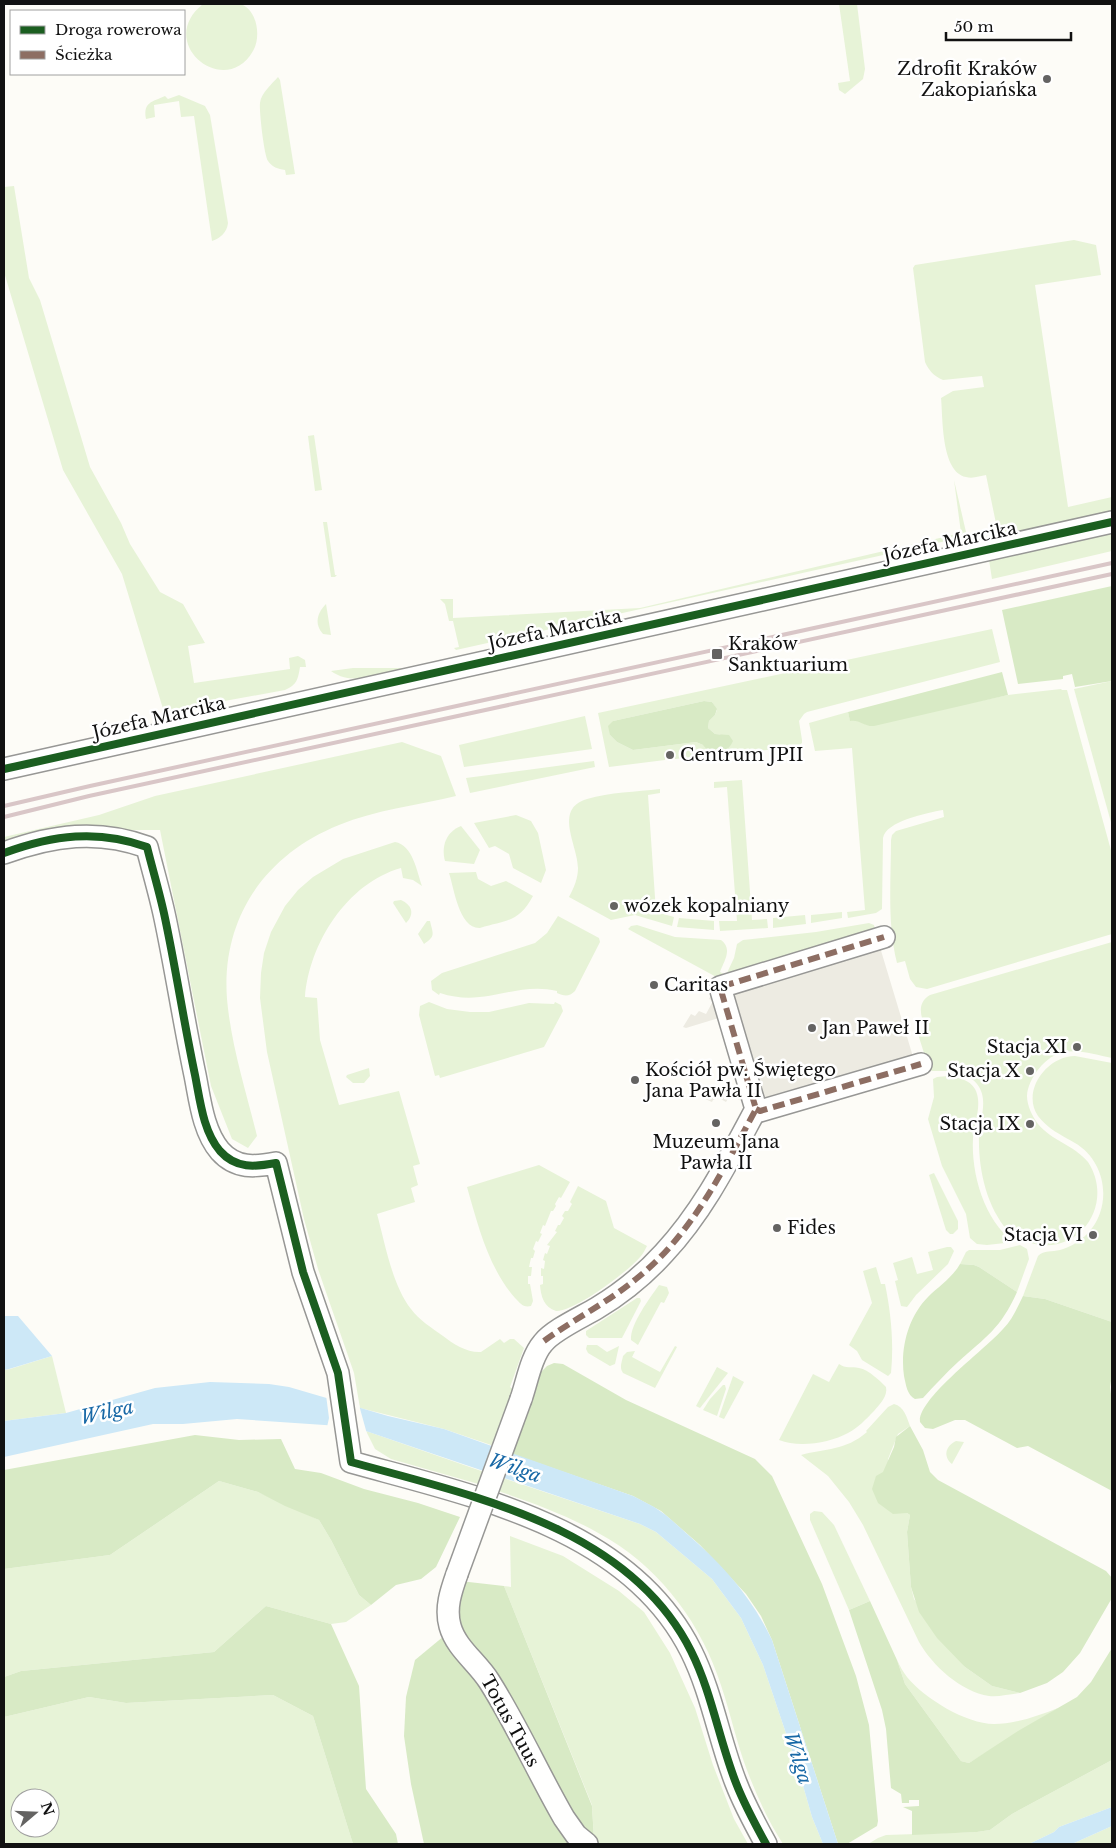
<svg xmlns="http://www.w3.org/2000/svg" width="1116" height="1848" viewBox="0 0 1116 1848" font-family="'Libre Baskerville',serif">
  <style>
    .green { fill: #e7f3d7; fill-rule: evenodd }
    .forest { fill: #d8eac5 }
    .plaza { fill: #edebe2 }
    .water { fill: #cde8f7 }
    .pier { fill: #fdfcf7 }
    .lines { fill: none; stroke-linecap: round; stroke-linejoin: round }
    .minor-casing { stroke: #979795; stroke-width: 24 }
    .minor { stroke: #fffffe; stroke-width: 21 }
    .rail { stroke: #d9c6c7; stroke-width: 4 }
    .minor-bridge-casing { stroke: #979795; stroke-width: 24; stroke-linecap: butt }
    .minor-bridge { stroke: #fffffe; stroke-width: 21 }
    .quiet { stroke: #8d6e63; stroke-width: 6; stroke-dasharray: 12 6; stroke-linecap: butt }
    .cycleway-casing { stroke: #fff; stroke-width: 11 }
    .cycleway { stroke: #1b5e20; stroke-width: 8 }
    .poi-dot { fill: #646362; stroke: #fff; stroke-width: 2 }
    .labels { text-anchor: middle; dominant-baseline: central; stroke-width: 5; stroke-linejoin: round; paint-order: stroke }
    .poi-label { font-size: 18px; fill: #111; stroke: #fff; text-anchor: start }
    .street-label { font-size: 18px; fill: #111; stroke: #fff }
    .water-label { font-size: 19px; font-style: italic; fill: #1768a6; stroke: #fff }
  </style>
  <rect width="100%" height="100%" fill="#fdfcf7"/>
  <!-- green -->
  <g class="green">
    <path d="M203,4C212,4 233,1 241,4C258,11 261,38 253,51C225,100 154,43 203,4Z"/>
    <path d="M839,4H857L865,69L863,79L845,94L839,90L838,83L850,81Z"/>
    <path d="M278,77L280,80L295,174L286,175L285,170C278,169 272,167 268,161C264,155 259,110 260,103C261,93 272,84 278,77Z"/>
    <path d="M179,95L205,106L210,115L228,223C227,232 221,238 212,241L194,116L181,117L179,101L154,105L155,117L146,119C143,102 152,102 165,96L168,99Z"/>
    <path d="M14,186L29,278L40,300L90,467L121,523L130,544L160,592L183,604L205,643L188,646L194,683L290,669L289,658L298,656L305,660L306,667H300C298,679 297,685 285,690L164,712L122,574L63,470L4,272V187Z"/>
    <path d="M1074,240L1096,245L1101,275L1035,285L1068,507L1112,497V511L1004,537L998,533L986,475C980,476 973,479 966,477C941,472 943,418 941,398L953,391L984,387L982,376L943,380C934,376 929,371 925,362L913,268L915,265Z"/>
    <path d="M314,435L322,490L315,491L308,436Z"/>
    <path d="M954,480L966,532L964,537L456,650L454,648L459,647L453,621H449L445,604L440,599H453V618L640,608L961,533Z"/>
    <path d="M323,522H327L335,575H337L335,577H331Z"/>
    <path d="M1112,532V551L992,579L989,560Z"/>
    <path d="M326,604L331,635L323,634C314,624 317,613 326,604Z"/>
    <path d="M992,629L1000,662L807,712L804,714L799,721L802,740V743L797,747L675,759L674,751L665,752V760L609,767L598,713ZM704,701L712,702L717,710L715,715L709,721L708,728L715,734H721L703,745L696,742L633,750L617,742L610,735L613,721Z"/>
    <path d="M353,668H405C381,674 353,687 331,671Z"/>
    <path d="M1112,681V826L1074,689Z"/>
    <path d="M1061,689L1062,690H1067L1112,854V934L927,989L916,987L910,979L905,961L897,963C887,923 891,881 891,840L892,835L896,831L944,817L943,810C927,813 886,821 883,838L882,909L876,913L848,918L847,912L865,910L852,748L815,751L809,723L848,712L850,720H857L867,725L1008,695Z"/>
    <path d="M585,716L592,749L464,767L459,745Z"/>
    <path d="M402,742L441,756L456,796C419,805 375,810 339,825C265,855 221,918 227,999C231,1045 246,1091 257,1136L248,1148L232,1139L211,1086L160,830H94L4,848V837L99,815L155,796Z"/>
    <path d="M594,761L595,767L470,793L466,778Z"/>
    <path d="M742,780L752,920L767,919L768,928L720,931L719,921H737L727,787L714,788V782Z"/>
    <path d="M660,789V793L648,795L656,912L674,917L672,926L635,915L611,920L569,897C574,888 578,878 578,868C578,845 553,809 587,799C610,792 636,792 660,789Z"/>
    <path d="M516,815L531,821L538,833L546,870L541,883L513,868L509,854L495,846L489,848L474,823Z"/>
    <path d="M461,826L480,850L474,864L445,861C441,846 446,832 461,826Z"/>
    <path d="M395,842C413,845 417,872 422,886L413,880L403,878L401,868C347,883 309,944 305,997L317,998L320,1040L339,1105L399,1091L420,1164L413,1166L418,1185L411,1188L415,1202L377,1214C385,1243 392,1285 411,1309C419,1320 432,1328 443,1336C453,1344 468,1353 481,1352L500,1339L504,1343L510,1339H514L524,1348L510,1387L513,1389L511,1396L494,1446L444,1429L360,1408L354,1373L318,1269L304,1219L267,1052L260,998L261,973L264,953L271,932L285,906L298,890L313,877L343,859Z"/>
    <path d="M476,872L478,879L491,886L506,881L533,896C519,922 507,920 480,928C459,929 454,888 449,873Z"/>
    <path d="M401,900C412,905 415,914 406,923L393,903L394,901Z"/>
    <path d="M842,912V918L811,923V915Z"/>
    <path d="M805,915L806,924L773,928V918Z"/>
    <path d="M558,916L599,938L600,942L575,991C569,997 564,996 557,993V991C515,981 485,1008 440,993L439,995L432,990L431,981L442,973L535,943L547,933Z"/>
    <path d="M679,918L714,921V930L677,927Z"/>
    <path d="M427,921H430C433,934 436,936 424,944L418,934Z"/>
    <path d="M869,923L874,925L876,934L720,979L628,929L631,926L637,925L675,937L721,940C733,949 724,961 720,972L726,975L734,958L737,944L743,940L816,932Z"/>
    <path d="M1112,942V1058C1097,1055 1079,1049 1064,1052C1046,1055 1028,1078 1027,1096C1027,1105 1032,1116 1038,1124C1052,1141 1074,1145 1088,1162C1116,1205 1077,1259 1028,1242C1020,1240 1014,1237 1008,1231C986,1206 978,1168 979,1135C980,1119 989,1099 977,1084C966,1070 948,1071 932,1071L929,1069L918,1034L926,1031C922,1018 915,1004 930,995Z"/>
    <path d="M429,1002L447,1009L470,1012H489L529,1003L554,1004L555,1002L561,1005L563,1011L544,1047L440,1078L439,1075L435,1076L419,1015L420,1006Z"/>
    <path d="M1075,1056L1112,1063V1322L1045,1299L1023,1296L1038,1256C1044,1250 1052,1252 1060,1250C1078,1245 1094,1231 1100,1213C1109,1187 1099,1157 1075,1143C1061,1135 1048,1129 1038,1116C1021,1091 1047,1056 1075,1056Z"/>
    <path d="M369,1068L370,1076L364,1083H353L346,1077L347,1075Z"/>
    <path d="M948,1076C958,1077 970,1080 975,1089C983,1104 974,1123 973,1138C971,1173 984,1221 1014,1242L987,1245L977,1244L970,1238L966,1214L942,1166L928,1119L934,1097L933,1079L937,1077Z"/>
    <path d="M539,1165L570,1182L561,1198L559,1197L555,1204L556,1206L553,1211H551L545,1226L543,1225L540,1233L542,1234L538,1242L536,1241L533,1249L535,1251L533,1258H531L529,1267H532L531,1276H528V1284H530L533,1301L531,1306C523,1308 520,1303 515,1298C488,1267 478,1225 467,1187Z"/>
    <path d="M934,1173L958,1221V1229L953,1234H950L946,1230L929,1175Z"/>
    <path d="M578,1186L606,1201L614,1228L647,1246C645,1249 644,1253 641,1256C629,1271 574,1312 556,1311C544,1307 541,1297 540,1285L543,1284V1276H541V1268L544,1269L545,1261L543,1260L545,1253L547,1254L550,1246L547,1245L557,1232L555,1231L558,1225H560L564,1218L562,1216L565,1211H568L572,1204L570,1202Z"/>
    <path d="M1020,1245L1027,1249L1029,1259L1017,1292L979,1267L974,1265L960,1264L966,1252L969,1250H1000Z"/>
    <path d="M947,1247H951L954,1251L948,1264L916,1295L907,1307L901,1306L895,1281L898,1280L893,1263L912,1257L917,1274L933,1270L928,1252Z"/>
    <path d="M876,1267L881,1284H885C891,1313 894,1343 891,1373L888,1376L862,1360L857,1351L849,1345L872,1303L863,1271Z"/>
    <path d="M659,1285L667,1287L669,1293L664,1303L661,1302L638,1345L631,1340C630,1324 650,1298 659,1285Z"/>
    <path d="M637,1298H640L641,1301L622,1338H589L586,1335V1331Z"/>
    <path d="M587,1345H597L607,1352L619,1346L615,1364L610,1366L588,1353L586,1349Z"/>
    <path d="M675,1346L677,1347L655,1388L623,1373C619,1367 622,1362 623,1356L627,1352L635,1351L632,1357L660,1372Z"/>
    <path d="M52,1356L66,1413L4,1421V1370L10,1369Z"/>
    <path d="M839,1364C846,1369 851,1366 859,1368C869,1370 879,1380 886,1387C888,1396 880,1404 874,1411C865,1420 859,1427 848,1433C830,1443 799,1448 779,1440L813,1374L829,1382Z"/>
    <path d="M717,1367L728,1373L700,1408L696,1406Z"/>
    <path d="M733,1376L744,1382L724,1419L719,1417Z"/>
    <path d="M723,1385H725L726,1389L717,1416L703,1410L710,1399Z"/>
    <path d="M894,1404C904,1406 907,1418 910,1426L898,1434L888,1459L907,1513L910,1515L907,1532L911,1587L914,1599L965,1667L992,1686L1020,1693C1010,1694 999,1697 989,1696C961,1692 932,1665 919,1642L863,1525L849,1502L828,1476L801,1455C826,1448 845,1451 867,1432L866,1431L888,1407Z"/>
    <path d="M366,1431L487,1473L482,1485L391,1459L375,1449Z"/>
    <path d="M956,1441L964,1442L952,1464C943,1457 945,1446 956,1441Z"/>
    <path d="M500,1477L640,1524L656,1532L712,1579L741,1618L763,1665L800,1775L812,1817L823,1844H783C767,1819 754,1790 744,1762C734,1733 728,1703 717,1674C697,1617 654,1563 600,1534C567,1515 531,1502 495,1490Z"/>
    <path d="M219,1481L258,1492L319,1520L331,1540L359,1595L371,1605L346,1622L331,1624L266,1606L214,1652L21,1671L4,1677V1569L110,1555Z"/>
    <path d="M814,1511L822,1512L834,1525L870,1601L849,1610L810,1520V1514Z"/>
    <path d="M510,1536L563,1556L619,1591L644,1612L670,1653L695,1708L713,1765L734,1819L748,1844H601L594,1841L592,1805L504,1586L511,1587Z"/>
    <path d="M897,1660C900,1666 903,1672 907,1677C924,1698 966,1724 994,1724C1015,1724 1038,1716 1058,1708L969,1763L961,1761L905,1684Z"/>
    <path d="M273,1695L313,1716L353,1844H4V1717L89,1697L126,1703ZM20,1798H50V1828H20Z"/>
    <path d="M1112,1760V1807L1059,1827L1054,1832L1029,1844H868L878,1838L886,1835L977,1832L990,1830L1012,1814Z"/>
    <path d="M1112,1826V1844H1072Z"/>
  </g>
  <!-- forest -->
  <g class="forest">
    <path d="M1112,586V681L1075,687L1072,674L1063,676V679L1018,684L1002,610Z"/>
    <path d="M1002,672L1008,695L874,726C865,727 859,719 850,721L848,712Z"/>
    <path d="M704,701L712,702L717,709L715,715L709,721L708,728L715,734L729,735L733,741C728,752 721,753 710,753L703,745L696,742L633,750L617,742L610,735L608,726L613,721Z"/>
    <path d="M960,1264L974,1265L979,1267L1017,1292C1001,1328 986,1337 958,1362C946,1373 934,1386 923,1398L915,1399C907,1395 906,1385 904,1376C900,1349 908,1317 928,1297C939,1286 952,1278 960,1264Z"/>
    <path d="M1023,1296L1045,1299L1112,1322V1375L1110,1387L1112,1401V1491L1028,1446L1017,1448L965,1420H955L933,1429L925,1428L920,1422C917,1399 987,1348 1003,1329C1012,1320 1017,1308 1023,1296Z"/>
    <path d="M554,1363L563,1364L626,1400L755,1459L772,1476L822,1584L856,1676L869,1725L878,1821L877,1826L847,1844H838L772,1640L761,1616L746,1594L700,1545L661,1511L633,1496L509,1453L530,1402L541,1372L547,1366Z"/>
    <path d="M910,1426L923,1450L930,1472L938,1480L1106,1571L1112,1578V1598L1080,1653L1063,1672L1047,1683L1020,1693L992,1686L965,1667L937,1638L919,1612L911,1587L907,1532L910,1515L907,1513L893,1514L878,1503L872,1489L876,1476L883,1472L894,1447L896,1437Z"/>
    <path d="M195,1435L239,1440L281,1439L295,1469L321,1473L364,1489L418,1503L460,1517L436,1567L421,1579L396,1585L371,1605L359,1595L331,1540L319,1520L285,1506L258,1492L219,1481L110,1555L4,1569V1470Z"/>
    <path d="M460,1581L504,1586L592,1806L594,1841L574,1824L471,1647L461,1623L455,1605Z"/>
    <path d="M870,1601L897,1660L905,1684L961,1761L969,1763L1018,1731L1077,1697L1091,1682L1112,1648V1760L1012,1814L990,1830L977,1832L912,1835V1811L903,1807L919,1806V1800H909V1803H902L901,1794L891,1788L886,1729L882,1710L849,1610Z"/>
    <path d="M266,1606L331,1624L359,1686L366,1789L396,1834L398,1844H353L313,1716L273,1695L126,1703L89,1697L4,1717V1677L21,1671L214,1652Z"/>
    <path d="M444,1636L473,1670L574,1844H424L411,1784L404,1736L406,1697L415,1660Z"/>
  </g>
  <!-- plaza -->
  <path class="plaza" d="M876,934L917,1070L768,1115L730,1095L726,1102L719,1098L713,1100L712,1102L703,1098L705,1094L741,1084L722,1017L686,1028L683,1027L691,1014L695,1016L699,1011L706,1014L713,1001L709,999L720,979Z"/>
  <!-- water -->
  <g class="water">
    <path d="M4,1316H18L52,1356L9,1369L4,1370Z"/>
    <path d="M210,1382L269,1384L289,1387L388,1416L444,1429L633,1496C642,1501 652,1505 660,1511C669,1517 678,1526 686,1533C723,1565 751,1596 772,1640L838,1844H823L812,1817L800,1775L763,1665L741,1618L712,1579L656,1532L640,1524L354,1427L237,1419L183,1424H153L4,1457V1421L66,1413L155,1388Z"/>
    <path d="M1112,1807V1826L1072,1844H1029L1054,1832L1059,1827Z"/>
  </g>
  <!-- pier -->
  <path class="pier" d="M326,1395L359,1405L367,1434L354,1430L327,1427L329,1418Z"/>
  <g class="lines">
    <!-- minor casing -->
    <g class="minor-casing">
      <g id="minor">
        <path d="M4,769L1112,522"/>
        <path d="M4,853C53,835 98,829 147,847C153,871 160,894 165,918C176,970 184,1023 195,1075C200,1100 203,1131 220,1151C236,1169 255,1167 276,1163L303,1272L338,1373L351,1462C473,1496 629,1527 691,1651C712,1693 719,1740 736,1783C744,1804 755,1824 766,1844"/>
        <path d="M756,1109L760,1111L921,1064"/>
        <path d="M521,1399C527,1382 531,1357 543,1343C553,1330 582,1317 597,1308C622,1293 645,1274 664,1253C704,1210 729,1159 756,1109L720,987L884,937"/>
        <path d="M457,1574C451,1591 445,1608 450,1626C456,1648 477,1662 489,1681C517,1725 538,1773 564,1818L576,1835L587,1844"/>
      </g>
    </g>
    <!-- minor -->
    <use href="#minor" class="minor"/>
    <!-- rail -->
    <g class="rail">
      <path d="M4,806L90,786L1112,563"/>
      <path d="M4,817L89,796L1112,574"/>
    </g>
    <!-- minor-bridge casing -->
    <g class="minor-bridge-casing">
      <path id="minor-bridge" d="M457,1574L521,1399"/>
    </g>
    <!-- minor-bridge -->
    <use href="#minor-bridge" class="minor-bridge"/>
    <!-- quiet -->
    <g class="quiet">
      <path d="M756,1109L760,1111L921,1064"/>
      <path d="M544,1341C574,1319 607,1303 636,1279C692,1235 723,1170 756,1109L720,987L884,937"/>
    </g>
    <!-- cycleway casing -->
    <g class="cycleway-casing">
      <g id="cycleway">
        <path d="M4,769L1112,522"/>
        <path d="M4,853C53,835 98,829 147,847C153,871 160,894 165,918C176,970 184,1023 195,1075C200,1100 203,1131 220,1151C236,1169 255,1167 276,1163L303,1272L338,1373L351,1462C473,1496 629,1527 691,1651C712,1693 719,1740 736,1783C744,1804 755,1824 766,1844"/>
      </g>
    </g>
    <!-- cycleway -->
    <use href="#cycleway" class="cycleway"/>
  </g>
  <!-- markers -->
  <g class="poi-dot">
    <circle cx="1047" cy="79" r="5"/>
    <rect x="711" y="648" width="12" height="12" rx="2.5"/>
    <circle cx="670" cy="755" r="5"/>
    <circle cx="614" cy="906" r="5"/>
    <circle cx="654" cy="985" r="5"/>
    <circle cx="812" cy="1028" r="5"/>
    <circle cx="1077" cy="1047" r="5"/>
    <circle cx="1030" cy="1071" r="5"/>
    <circle cx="635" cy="1080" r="5"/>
    <circle cx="716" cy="1123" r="5"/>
    <circle cx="1030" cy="1124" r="5"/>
    <circle cx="777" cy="1228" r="5"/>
    <circle cx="1093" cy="1235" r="5"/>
  </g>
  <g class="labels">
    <!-- poi labels -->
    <g class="poi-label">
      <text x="1037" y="69" text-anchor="end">Zdrofit Kraków<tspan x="1037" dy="21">Zakopiańska</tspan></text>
      <text x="728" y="644">Kraków<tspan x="728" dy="21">Sanktuarium</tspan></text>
      <text x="680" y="755">Centrum JPII</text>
      <text x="624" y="906">wózek kopalniany</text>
      <text x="664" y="985">Caritas</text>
      <text x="822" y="1028">Jan Paweł II</text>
      <text x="1067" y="1047" text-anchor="end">Stacja XI</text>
      <text x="645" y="1070">Kościół pw. Świętego<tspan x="645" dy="21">Jana Pawła II</tspan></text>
      <text x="1020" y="1071" text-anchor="end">Stacja X</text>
      <text x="1020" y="1124" text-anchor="end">Stacja IX</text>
      <text x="716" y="1142" text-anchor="middle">Muzeum Jana<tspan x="716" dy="21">Pawła II</tspan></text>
      <text x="787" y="1228">Fides</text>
      <text x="1083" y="1235" text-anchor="end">Stacja VI</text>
    </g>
    <!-- street labels -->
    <g class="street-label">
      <text transform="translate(950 542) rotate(-12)">Józefa Marcika</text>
      <text transform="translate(555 630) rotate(-12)">Józefa Marcika</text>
      <text transform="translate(159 718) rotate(-13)">Józefa Marcika</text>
      <text transform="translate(510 1721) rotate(61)">Totus Tuus</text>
    </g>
    <!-- water labels -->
    <g class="water-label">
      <text transform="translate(107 1412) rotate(-12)">Wilga</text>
      <text transform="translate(515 1468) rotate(19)">Wilga</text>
      <text transform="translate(798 1758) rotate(73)">Wilga</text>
    </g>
  </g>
  <!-- border -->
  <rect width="1116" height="1848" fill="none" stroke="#111111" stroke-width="10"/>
  <!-- legend -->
  <rect x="10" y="10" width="175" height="65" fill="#ffffff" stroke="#a0a0a0"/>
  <rect x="20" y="26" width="25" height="8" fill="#1b5e20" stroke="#a0a0a0"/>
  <text x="55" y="35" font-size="15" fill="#111111">Droga rowerowa</text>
  <rect x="20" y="51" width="25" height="8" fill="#8d6e63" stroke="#a0a0a0"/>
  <text x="55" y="60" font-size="15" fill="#111111">Ścieżka</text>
  <!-- north arrow -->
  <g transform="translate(35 1813) rotate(71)"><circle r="24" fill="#ffffff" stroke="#a0a0a0"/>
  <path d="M0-4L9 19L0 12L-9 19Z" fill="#646362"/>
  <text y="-8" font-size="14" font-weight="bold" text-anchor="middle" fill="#111111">N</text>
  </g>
  <!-- scale -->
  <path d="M946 32v8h125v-8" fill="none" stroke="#111111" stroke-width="2.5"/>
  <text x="954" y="32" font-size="15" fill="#111111" stroke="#ffffff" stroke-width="4" paint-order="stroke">50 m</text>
</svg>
